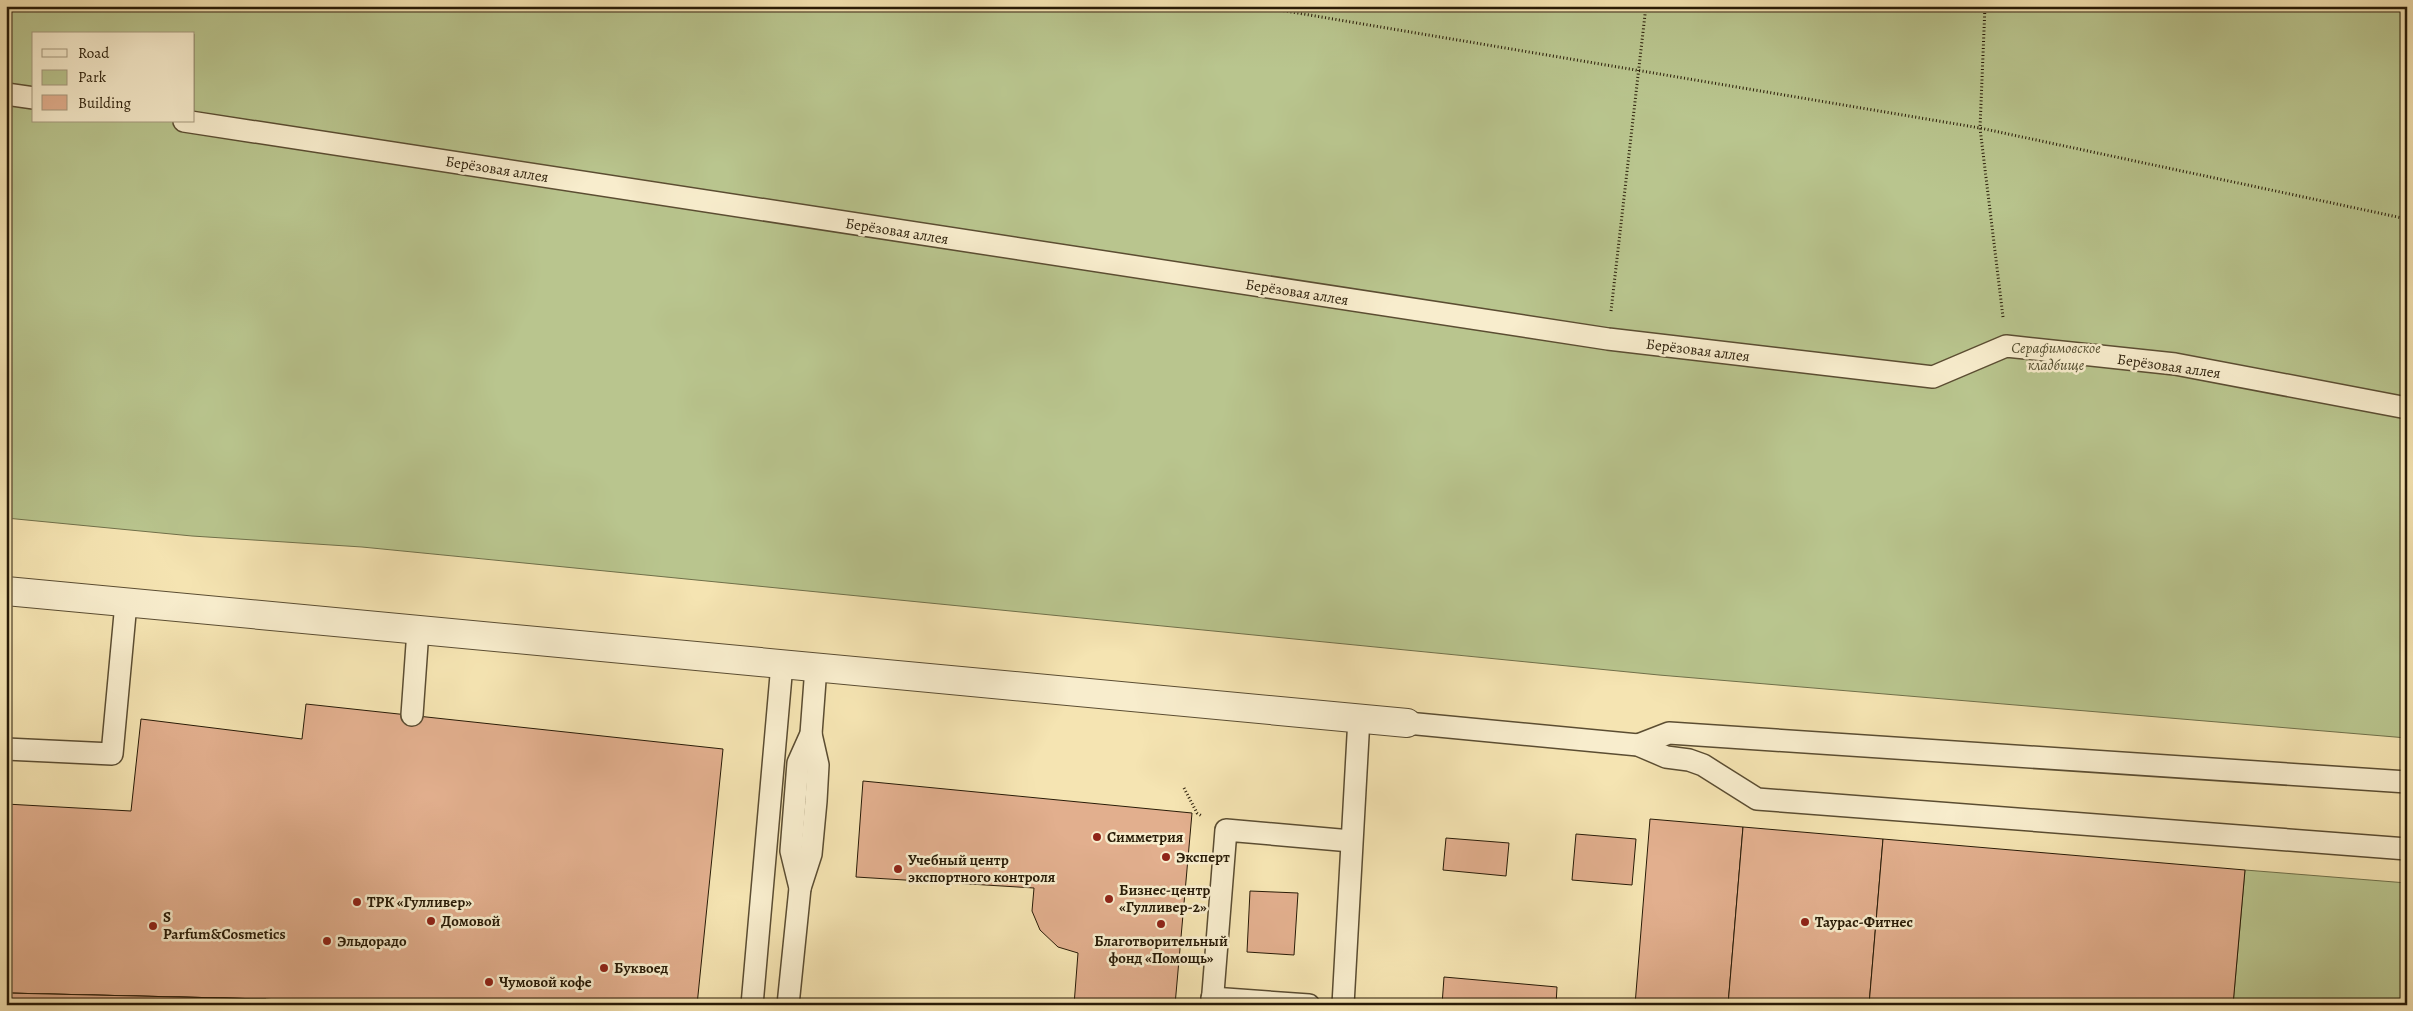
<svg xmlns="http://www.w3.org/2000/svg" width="2413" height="1011" viewBox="0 0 2413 1011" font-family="Alegreya,serif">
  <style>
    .green { fill: #b9c58e; stroke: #70704a; fill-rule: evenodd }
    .building { fill: #e2af8e; stroke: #281b07 }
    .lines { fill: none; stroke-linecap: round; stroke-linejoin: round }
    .service-casing { stroke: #5b4d32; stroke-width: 24 }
    .minor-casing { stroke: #5b4d32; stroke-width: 30 }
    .path { stroke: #281b07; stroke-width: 3; stroke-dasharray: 1 2.5; stroke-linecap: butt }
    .service { stroke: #f8edcd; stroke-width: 21 }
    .minor { stroke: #f8edcd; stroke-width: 28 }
    .poi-dot { fill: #8f2418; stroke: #f8edcd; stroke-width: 2 }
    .labels { text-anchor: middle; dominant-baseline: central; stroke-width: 5; stroke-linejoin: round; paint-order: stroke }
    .street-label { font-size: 15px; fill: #281b07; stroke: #f8edcd }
    .park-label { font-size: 15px; font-style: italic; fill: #544e30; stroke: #f8edcd }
    .poi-label { font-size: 15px; font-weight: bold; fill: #281b07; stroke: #f8edcd; text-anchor: start }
  </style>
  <rect width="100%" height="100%" fill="#f5e4b2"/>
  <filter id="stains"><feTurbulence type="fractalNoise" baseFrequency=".004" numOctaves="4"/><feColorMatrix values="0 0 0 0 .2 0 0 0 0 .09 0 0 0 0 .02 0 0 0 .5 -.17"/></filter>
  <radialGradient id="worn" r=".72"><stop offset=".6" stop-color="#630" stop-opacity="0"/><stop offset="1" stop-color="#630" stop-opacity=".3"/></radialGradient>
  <!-- green -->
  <g class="green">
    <path d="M6,6H2407V738L1659,675L362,547L192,536L6,518ZM34,34H194V121H34Z"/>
    <path d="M2245,870L2407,883V1005L2264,1003V1005H2233Z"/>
  </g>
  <!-- building -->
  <g class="building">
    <path d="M306,704L723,749L697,1005H328L266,999L6,993V804L131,811L141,719L302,739Z"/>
    <path d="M863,781L1192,813L1175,1005H1074L1078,953L1058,947L1040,930L1032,911L1034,888L856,877Z"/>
    <path d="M1650,819L1743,827L1728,1005H1635Z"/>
    <path d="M1743,827L1883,839L1869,1005H1728Z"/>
    <path d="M1576,834L1636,839L1632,885L1572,880Z"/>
    <path d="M1446,838L1509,843L1506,876L1443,870Z"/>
    <path d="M1883,839L2245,870L2233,1005H1869Z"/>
    <path d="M1250,891L1298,893L1294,955L1247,952Z"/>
    <path d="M1444,977L1557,987L1556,1005H1442Z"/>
    <path d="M6,993L266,999V1005H6Z"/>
    <path d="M6,993L266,999V1005H6Z"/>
  </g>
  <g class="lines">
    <!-- service casing -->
    <g class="service-casing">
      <g id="service">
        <path d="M6,94L34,98"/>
        <path d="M184,121L1608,339L1933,377L2006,346L2175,364L2407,408"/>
        <path d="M412,715L418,630"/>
        <path d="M1407,723L1638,745L1666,757L1689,760L1703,765L1757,799L2407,849"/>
        <path d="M1638,745L1669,733L2407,782"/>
        <path d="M6,749L112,754L126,603"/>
        <path d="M800,888L811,854L816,801L818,765L811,734"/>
        <path d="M1212,998L1309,1005"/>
        <path d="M752,1005L782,664"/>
        <path d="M788,1005L800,888L791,851L798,763L811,734L816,667"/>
        <path d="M1212,1005L1226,830L1351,841"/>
        <path d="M1343,1005L1359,718"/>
      </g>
    </g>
    <!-- minor casing -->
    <g class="minor-casing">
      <path id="minor" d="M6,591L1407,723"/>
    </g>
    <!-- path -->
    <g class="path">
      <path d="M1256,6L1980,128L2407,219"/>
      <path d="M1985,6L1980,128L2003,317"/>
      <path d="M1611,311L1646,6"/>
      <path d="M1184,788L1197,813L1202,816"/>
    </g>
    <!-- service -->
    <use href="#service" class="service"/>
    <!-- minor -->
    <use href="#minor" class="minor"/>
  </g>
  <!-- markers -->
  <g class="poi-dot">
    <circle cx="1097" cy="837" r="5"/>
    <circle cx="1166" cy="857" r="5"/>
    <circle cx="898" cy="869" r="5"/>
    <circle cx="1109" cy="899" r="5"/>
    <circle cx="357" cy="902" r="5"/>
    <circle cx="431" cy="921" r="5"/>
    <circle cx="1805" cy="922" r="5"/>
    <circle cx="1161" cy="924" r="5"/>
    <circle cx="153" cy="926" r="5"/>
    <circle cx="327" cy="941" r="5"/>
    <circle cx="604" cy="968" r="5"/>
    <circle cx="489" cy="982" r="5"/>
  </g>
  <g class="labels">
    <!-- street labels -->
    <g class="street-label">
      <text transform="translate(497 169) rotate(9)">Берёзовая аллея</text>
      <text transform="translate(897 231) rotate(9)">Берёзовая аллея</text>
      <text transform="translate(1297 292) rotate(9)">Берёзовая аллея</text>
      <text transform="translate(1698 350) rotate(7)">Берёзовая аллея</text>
      <text transform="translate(2169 366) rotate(8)">Берёзовая аллея</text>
    </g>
    <!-- park labels -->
    <g class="park-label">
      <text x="2056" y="348">Серафимовское<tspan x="2056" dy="17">кладбище</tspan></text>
    </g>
    <!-- poi labels -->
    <g class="poi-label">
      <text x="1107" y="837">Симметрия</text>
      <text x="1176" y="857">Эксперт</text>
      <text x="908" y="860">Учебный центр<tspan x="908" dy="17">экспортного контроля</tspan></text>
      <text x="1119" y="890">Бизнес-центр<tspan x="1119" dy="17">«Гулливер-2»</tspan></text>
      <text x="367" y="902">ТРК «Гулливер»</text>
      <text x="163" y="917">S<tspan x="163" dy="17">Parfum&amp;Cosmetics</tspan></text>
      <text x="441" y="921">Домовой</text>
      <text x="1815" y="922">Таурас-Фитнес</text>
      <text x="337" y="941">Эльдорадо</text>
      <text x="1161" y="941" text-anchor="middle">Благотворительный<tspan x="1161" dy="17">фонд «Помощь»</tspan></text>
      <text x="614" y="968">Буквоед</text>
      <text x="499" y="982">Чумовой кофе</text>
    </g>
  </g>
  <!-- margin -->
  <rect width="2413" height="1011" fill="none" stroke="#f5e4b2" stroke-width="25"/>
  <rect x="8" y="8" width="2398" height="996" fill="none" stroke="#281b07" stroke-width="2.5"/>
  <rect x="12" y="12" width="2388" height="986" fill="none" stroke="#281b07"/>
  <!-- legend -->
  <rect x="32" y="32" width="162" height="90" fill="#f8edcd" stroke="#a5997e"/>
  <rect x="42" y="49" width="25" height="8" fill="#f8edcd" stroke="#a5997e"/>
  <text x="78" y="58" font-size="15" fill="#281b07">Road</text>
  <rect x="42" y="70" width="25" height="15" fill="#b9c58e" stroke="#a5997e"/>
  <text x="78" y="82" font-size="15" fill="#281b07">Park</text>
  <rect x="42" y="95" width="25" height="15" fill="#e2af8e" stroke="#a5997e"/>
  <text x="78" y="108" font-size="15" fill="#281b07">Building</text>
  <rect width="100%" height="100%" filter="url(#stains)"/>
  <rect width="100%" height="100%" fill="url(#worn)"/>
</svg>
